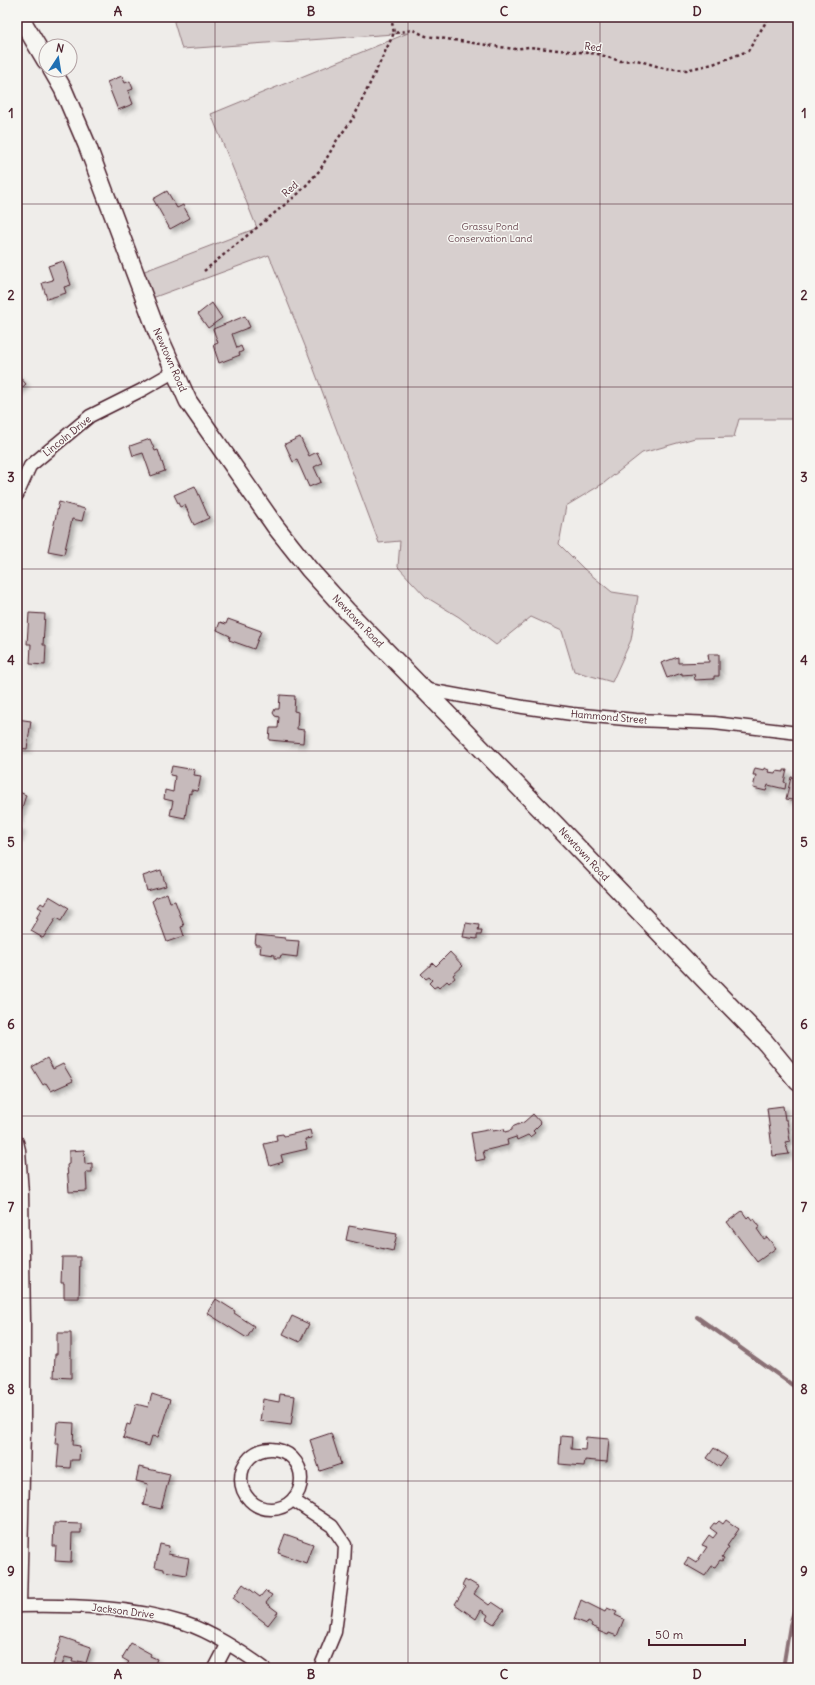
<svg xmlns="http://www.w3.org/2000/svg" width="815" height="1685" viewBox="0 0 815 1685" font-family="Delius,sans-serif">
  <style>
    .green { fill: #d7cfce; stroke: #90777c }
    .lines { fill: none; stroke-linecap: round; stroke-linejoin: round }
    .stream { stroke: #8a6f74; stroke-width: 4 }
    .building { fill: #c6babb; stroke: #4a1f2b; filter: url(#shadow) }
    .street-casing { stroke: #4a1f2b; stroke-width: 15 }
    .secondary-casing { stroke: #4a1f2b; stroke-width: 20 }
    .path { stroke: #4a1f2b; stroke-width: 2.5; stroke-dasharray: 3 3; stroke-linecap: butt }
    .street { stroke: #f6f6f2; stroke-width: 12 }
    .secondary { stroke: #f6f6f2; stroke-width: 17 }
    .grid { fill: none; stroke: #4a1f2b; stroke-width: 1; stroke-opacity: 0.55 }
    .labels { text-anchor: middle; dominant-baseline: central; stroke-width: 3; stroke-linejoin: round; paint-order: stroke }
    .street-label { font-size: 10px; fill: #4a1f2b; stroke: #f6f6f2 }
    .park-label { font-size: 10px; fill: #6d4b54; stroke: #f6f6f2 }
    .neatline { fill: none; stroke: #4a1f2b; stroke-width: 1.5 }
    .grid-label { font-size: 13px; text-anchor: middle; font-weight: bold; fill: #4a1f2b }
  </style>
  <defs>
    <filter id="shadow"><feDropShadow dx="3.5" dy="3.5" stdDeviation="2" flood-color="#0004"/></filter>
  </defs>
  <rect width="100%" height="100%" fill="#efedea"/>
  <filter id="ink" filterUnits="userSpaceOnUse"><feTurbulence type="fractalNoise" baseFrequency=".025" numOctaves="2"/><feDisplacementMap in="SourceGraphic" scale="8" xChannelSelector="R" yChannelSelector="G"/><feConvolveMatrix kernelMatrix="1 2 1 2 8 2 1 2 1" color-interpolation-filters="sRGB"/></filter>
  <g filter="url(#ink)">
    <!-- green -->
    <path class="green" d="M175,17H798V419H739L734,437L695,438L642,453L604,483L566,506L559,544L584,569L612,592L638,596L631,640L612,682L574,671L562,631L531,617L496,645L459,617L426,597L398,567L400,541L379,543L309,356L269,255L152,298L142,272L257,228L211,114L408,33L182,49L174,22Z"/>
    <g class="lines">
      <!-- stream -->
      <g class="stream">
        <path d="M697,1317L798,1389"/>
        <path d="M783,1668L790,1625L798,1597"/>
      </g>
    </g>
    <!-- building -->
    <g class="building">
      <path d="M122,76L125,83L130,81L133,89L128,91L133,104L118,110L107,82Z"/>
      <path d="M167,191L177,208L183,205L190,218L170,229L153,199Z"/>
      <path d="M63,261L71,285L64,287L66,293L47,299L42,283L53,280L48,266Z"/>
      <path d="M212,303L222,318L208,328L198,314Z"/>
      <path d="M245,316L250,327L232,334L237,348L241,346L243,351L239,353L240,355L219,363L213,345L218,343L213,329Z"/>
      <path d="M17,374L26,384L17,392Z"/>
      <path d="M300,437L309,456L317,452L322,463L314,467L321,482L309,487L297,460L293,462L285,444Z"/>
      <path d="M150,439L155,451L158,450L165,471L151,476L143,453L133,456L130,446Z"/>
      <path d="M195,486L209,518L194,525L185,505L180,507L174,495Z"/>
      <path d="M59,502L85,509L82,521L72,519L64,554L48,551Z"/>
      <path d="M29,613L45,614L43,645H46L45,665L30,664L31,644H27Z"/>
      <path d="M228,619L261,631L254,649L229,640L230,636L217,630L220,622L226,624Z"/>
      <path d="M708,654H719V676H714V679L695,680L694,674L682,675V673L667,678L661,663L678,657V663L709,662Z"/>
      <path d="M280,695L295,696L294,711L298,712L297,729L304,730L303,743L269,740L270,728H278L279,717L275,716L273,713L275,709H279Z"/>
      <path d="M17,719L31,721L27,749L17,748Z"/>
      <path d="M172,766L195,770L194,775L201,776L198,791L191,790V794L189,793L185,818L170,815L173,801L164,799L165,790L173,792L175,776L170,775Z"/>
      <path d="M755,768L764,770V768L769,770L768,772L775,773L776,771L784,772V770H787L784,782L786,783L785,789L768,785L766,791L753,788L756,775H753Z"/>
      <path d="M791,777L798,778V801L786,799Z"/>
      <path d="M17,791L26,795L17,824Z"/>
      <path d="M17,827L22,829L18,839L17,838Z"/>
      <path d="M161,870L166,886L147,891L143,876Z"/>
      <path d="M167,893L170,902L175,901L184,926L181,927L184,936L167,942L152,901L155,899V898Z"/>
      <path d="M49,896L69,908L61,921L56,918L43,938L31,931L38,919L36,918L42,909L38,907L41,903L44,905Z"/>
      <path d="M466,923L479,925L478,931H482L481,935H477V939L463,937Z"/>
      <path d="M256,935L285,938V940L299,941L297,957L281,955L280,958H275V955L260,953L261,945H255Z"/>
      <path d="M450,952L463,966L453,975L455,978L449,983L447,981L439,988L437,986L434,988L429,983L432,980L429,977L426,979L421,974L433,963L436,966Z"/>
      <path d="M47,1058L53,1069L63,1064L73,1081L51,1091L46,1083L43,1085L32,1067Z"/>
      <path d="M783,1106L785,1120H787L790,1141L785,1142L789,1154L773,1156L767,1108Z"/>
      <path d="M533,1114L541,1123L533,1131L535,1133L530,1137L528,1135L517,1140L516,1137L507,1140L508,1145L483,1151L485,1159L476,1161L471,1133L493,1129V1131L504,1129L505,1132L512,1130V1127L524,1122Z"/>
      <path d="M310,1130L312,1138L305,1139L307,1149L281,1155L283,1162L270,1166L264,1144L277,1141L276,1135L283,1134L284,1136Z"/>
      <path d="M84,1150L85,1164L92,1163V1172H86L87,1191L69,1192L67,1165L69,1164V1151Z"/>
      <path d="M742,1211L747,1218L749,1216L752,1220L754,1219L760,1227L757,1229L764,1239L767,1237L776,1248L757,1262L727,1222Z"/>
      <path d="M349,1226L397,1234L393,1251L346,1240Z"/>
      <path d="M62,1257H80L79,1298H64V1283H61Z"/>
      <path d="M216,1299L235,1311L234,1313L254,1326L247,1338L207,1313Z"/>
      <path d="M292,1316L309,1324L300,1342L283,1334Z"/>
      <path d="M57,1333H71V1378L54,1377L55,1354H57Z"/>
      <path d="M152,1394L170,1400L158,1437L152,1436L149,1446L123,1438L127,1424L130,1425L136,1404L148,1407Z"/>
      <path d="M280,1394L295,1396L291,1425L260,1421L263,1399L279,1402Z"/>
      <path d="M57,1422L74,1423L73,1445L80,1446L79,1460H71L70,1468L57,1467L59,1444H55Z"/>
      <path d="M331,1433L341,1464L320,1471L310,1440Z"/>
      <path d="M561,1436L572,1437L571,1449L585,1450L586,1437L609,1439L607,1462L585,1460L584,1466L559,1464Z"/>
      <path d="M714,1448L727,1457L720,1467L707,1458Z"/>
      <path d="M139,1467L170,1474L161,1509L143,1505L148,1484L136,1481Z"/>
      <path d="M726,1520L739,1529L727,1546L729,1547L722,1557L724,1558L722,1561L720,1560L715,1567L712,1566L705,1576L684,1564L688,1558L696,1563L707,1547L702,1545L709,1535L713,1538L717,1533L710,1528L714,1523L716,1524L719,1521L723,1524Z"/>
      <path d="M54,1523L81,1524V1533H72L71,1562L55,1561L56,1546H53Z"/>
      <path d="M285,1534L313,1544L306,1563L278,1553Z"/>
      <path d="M160,1544L169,1546L168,1554L189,1558L186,1575L164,1571V1569L155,1567Z"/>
      <path d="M465,1580L468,1582L469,1581L479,1587L474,1594L489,1605L492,1602L504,1610L494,1624L486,1619L488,1615L481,1610L476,1619L455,1604L465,1588L462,1586Z"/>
      <path d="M243,1584L260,1597L265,1591L272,1595L266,1603L278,1612L268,1625L233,1598Z"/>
      <path d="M581,1600L605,1612L607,1608L617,1612L615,1615L624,1619L617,1636L609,1633L608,1635L598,1631L599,1629L591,1626L592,1624L588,1622L587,1624L574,1619Z"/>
      <path d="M62,1637L91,1647L86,1663L78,1661V1663L72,1662L73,1659L65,1657L61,1668L53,1665Z"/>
      <path d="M131,1643L151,1654L150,1656L157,1659L153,1668H140L134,1665L133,1667L127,1664L129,1662L122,1658Z"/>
    </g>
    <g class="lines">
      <!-- street casing -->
      <g class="street-casing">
        <g id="street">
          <path d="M17,495L30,466L90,416L142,390L175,371"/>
          <path d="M423,689L523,707L572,714L636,720L714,723L798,733"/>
          <path d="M17,1142L19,1150L22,1194L24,1322V1431L20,1606"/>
          <circle cx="271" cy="1479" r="30"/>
          <path d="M293,1500L332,1526L345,1545L344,1565L335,1632L320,1668"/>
          <path d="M17,1606C73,1605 130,1606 184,1623C209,1631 243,1652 264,1668"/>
          <path d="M215,1668L227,1645"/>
        </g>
      </g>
      <!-- secondary casing -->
      <g class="secondary-casing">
        <g id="secondary">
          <path d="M20,17L46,61"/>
          <path d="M52,70L63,89L87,145L157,332L188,401L275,526L309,569L347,611L557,826L723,999L765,1042L798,1082"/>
        </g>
      </g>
      <!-- path -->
      <g class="path">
        <path d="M391,17L394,33"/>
        <path d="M204,271L299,193L320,170L337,140L354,117L394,33L413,30L426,36L514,49L529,47L598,54L620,61L637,60L663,68L686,70L713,64L748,51L769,17"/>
      </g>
      <!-- street -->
      <use href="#street" class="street"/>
      <!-- secondary -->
      <use href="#secondary" class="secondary"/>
    </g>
  </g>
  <!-- grid -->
  <path class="grid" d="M215,17V1668M408,17V1668M600,17V1668M17,204H798M17,387H798M17,569H798M17,751H798M17,934H798M17,1116H798M17,1298H798M17,1481H798"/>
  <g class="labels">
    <!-- street labels -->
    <g class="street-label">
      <text transform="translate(593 47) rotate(8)">Red</text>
      <text transform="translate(290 189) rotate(-42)">Red</text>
      <text transform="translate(170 360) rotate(66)">Newtown Road</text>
      <text transform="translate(67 436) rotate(-39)">Lincoln Drive</text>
      <text transform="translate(358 621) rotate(46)">Newtown Road</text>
      <text transform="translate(609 717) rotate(5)">Hammond Street</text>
      <text transform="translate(584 854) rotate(47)">Newtown Road</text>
      <text transform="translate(123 1611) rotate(7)">Jackson Drive</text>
    </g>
    <!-- park labels -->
    <g class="park-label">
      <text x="490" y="226">Grassy Pond<tspan x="490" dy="12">Conservation Land</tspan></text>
    </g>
  </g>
  <!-- margin -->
  <rect width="815" height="1685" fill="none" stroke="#f6f6f2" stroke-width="44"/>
  <!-- north arrow -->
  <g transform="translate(58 58) rotate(12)"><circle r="19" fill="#f6f6f2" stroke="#b1a0a2"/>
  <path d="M0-3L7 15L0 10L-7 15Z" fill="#1f6fb2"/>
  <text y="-6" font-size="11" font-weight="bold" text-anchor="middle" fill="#4a1f2b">N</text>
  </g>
  <!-- scale -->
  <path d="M649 1639v6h96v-6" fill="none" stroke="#4a1f2b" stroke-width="2"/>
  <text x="655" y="1639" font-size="12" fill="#4a1f2b" stroke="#f6f6f2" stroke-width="3" paint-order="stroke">50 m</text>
  <rect x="22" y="22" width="771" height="1641" class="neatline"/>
  <g class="grid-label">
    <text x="118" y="16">A</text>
    <text x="311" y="16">B</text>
    <text x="504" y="16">C</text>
    <text x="697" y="16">D</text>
    <text x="11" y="118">1</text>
    <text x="804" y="118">1</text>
    <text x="11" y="300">2</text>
    <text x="804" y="300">2</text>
    <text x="11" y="482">3</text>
    <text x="804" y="482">3</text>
    <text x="11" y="665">4</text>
    <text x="804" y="665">4</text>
    <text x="11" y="847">5</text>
    <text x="804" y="847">5</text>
    <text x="11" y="1029">6</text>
    <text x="804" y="1029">6</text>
    <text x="11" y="1212">7</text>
    <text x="804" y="1212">7</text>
    <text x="11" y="1394">8</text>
    <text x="804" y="1394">8</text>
    <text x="11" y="1576">9</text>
    <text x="804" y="1576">9</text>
    <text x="118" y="1679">A</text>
    <text x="311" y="1679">B</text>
    <text x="504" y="1679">C</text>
    <text x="697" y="1679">D</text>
  </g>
</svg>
